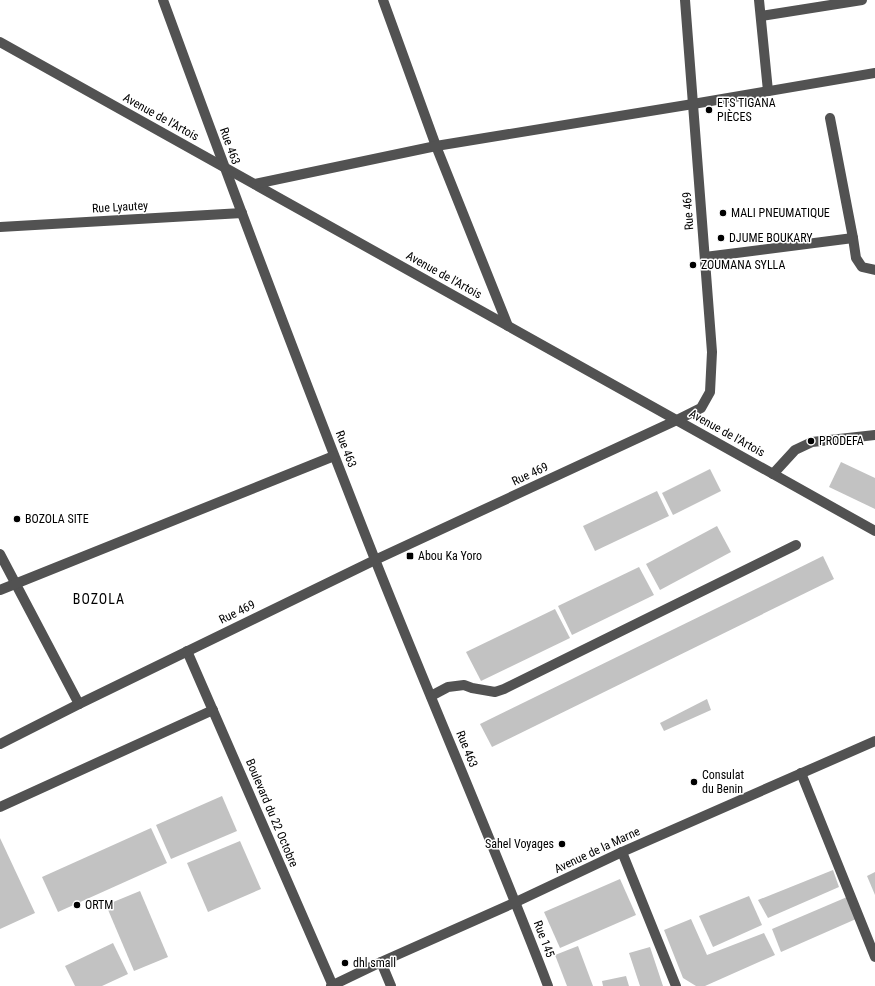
<svg xmlns="http://www.w3.org/2000/svg" width="875" height="986" viewBox="0 0 875 986" font-family="'Roboto Condensed',sans-serif">
  <style>
    .building { fill: #c2c2c2 }
    .lines { fill: none; stroke-linecap: round; stroke-linejoin: round }
    .minor { stroke: #525252; stroke-width: 10 }
    .poi-dot { fill: #000; stroke: #fff; stroke-width: 1.5 }
    .labels { text-anchor: middle; dominant-baseline: central; stroke-width: 3; stroke-linejoin: round; paint-order: stroke }
    .poi-label { font-size: 12px; fill: #000; stroke: #fff; text-anchor: start }
    .street-label { font-size: 12px; fill: #000; stroke: #fff }
    .quarter-label { font-size: 14px; letter-spacing: 1px; fill: #000; stroke: #fff }
  </style>
  <rect width="100%" height="100%" fill="#fff"/>
  <!-- building -->
  <g class="building">
    <path d="M841,462L875,478V509L829,487Z"/>
    <path d="M710,469L721,491L673,515L662,493Z"/>
    <path d="M657,491L669,516L595,551L583,526Z"/>
    <path d="M717,526L731,552L660,590L646,564Z"/>
    <path d="M823,556L834,579L492,747L480,724Z"/>
    <path d="M639,567L654,595L572,635L558,606Z"/>
    <path d="M555,609L570,638L481,681L466,652Z"/>
    <path d="M707,699L711,710L664,731L660,723Z"/>
    <path d="M222,796L237,831L171,859L156,825Z"/>
    <path d="M151,828L167,863L58,912L42,877Z"/>
    <path d="M0,838L35,913L0,929Z"/>
    <path d="M240,841L261,889L208,912L187,863Z"/>
    <path d="M833,870L839,887L768,918L758,900Z"/>
    <path d="M875,872V895L867,876Z"/>
    <path d="M620,879L636,915L560,948L544,912Z"/>
    <path d="M140,891L168,957L134,971L106,905Z"/>
    <path d="M749,896L762,925L713,947L699,916Z"/>
    <path d="M847,897L856,919L781,952L772,929Z"/>
    <path d="M691,919L707,955L764,933L775,955L705,986H696L683,978L664,930Z"/>
    <path d="M113,943L128,974L102,986H75L65,966Z"/>
    <path d="M578,946L593,986H567L555,955Z"/>
    <path d="M650,947L663,986H640L629,953Z"/>
    <path d="M626,976L629,986H603L602,981Z"/>
  </g>
  <g class="lines">
    <!-- minor -->
    <g class="minor">
      <path d="M163,0C231,186 301,372 374,557C431,701 493,842 548,986"/>
      <path d="M383,0L436,146L508,326"/>
      <path d="M759,0L768,91"/>
      <path d="M761,16L862,0"/>
      <path d="M0,42L875,531"/>
      <path d="M830,118L853,238L856,258L862,267L875,270"/>
      <path d="M255,184L436,146L693,104L875,73"/>
      <path d="M0,227L242,213"/>
      <path d="M705,257L853,238"/>
      <path d="M773,474L795,450L812,442L875,435"/>
      <path d="M0,554L79,704"/>
      <path d="M0,590L334,456"/>
      <path d="M187,651L333,986"/>
      <path d="M431,696L448,687L464,685L472,688L495,692L504,689L796,545"/>
      <path d="M0,744L79,704L375,560L677,420L701,408L710,392L712,352L685,0"/>
      <path d="M801,773L875,957"/>
      <path d="M0,807L213,710"/>
      <path d="M622,852L676,986"/>
      <path d="M381,962L391,986"/>
      <path d="M331,986L381,962L516,902L622,852L875,741"/>
    </g>
  </g>
  <!-- markers -->
  <g class="poi-dot">
    <circle cx="709" cy="110" r="4"/>
    <circle cx="723" cy="213" r="4"/>
    <circle cx="721" cy="238" r="4"/>
    <circle cx="693" cy="265" r="4"/>
    <circle cx="811" cy="441" r="4"/>
    <circle cx="17" cy="519" r="4"/>
    <rect x="406" y="552" width="8" height="8" rx="2"/>
    <circle cx="694" cy="782" r="4"/>
    <circle cx="562" cy="844" r="4"/>
    <circle cx="77" cy="905" r="4"/>
    <circle cx="345" cy="963" r="4"/>
  </g>
  <g class="labels">
    <!-- poi labels -->
    <g class="poi-label">
      <text x="717" y="103">ETS TIGANA<tspan x="717" dy="14">PIÈCES</tspan></text>
      <text x="731" y="213">MALI PNEUMATIQUE</text>
      <text x="729" y="238">DJUME BOUKARY</text>
      <text x="701" y="265">ZOUMANA SYLLA</text>
      <text x="819" y="441">PRODEFA</text>
      <text x="25" y="519">BOZOLA SITE</text>
      <text x="418" y="556">Abou Ka Yoro</text>
      <text x="702" y="775">Consulat<tspan x="702" dy="14">du Benin</tspan></text>
      <text x="554" y="844" text-anchor="end">Sahel Voyages</text>
      <text x="85" y="905">ORTM</text>
      <text x="353" y="963">dhl small</text>
    </g>
    <!-- street labels -->
    <g class="street-label">
      <text transform="translate(161 117) rotate(29)">Avenue de l'Artois</text>
      <text transform="translate(230 146) rotate(70)">Rue 463</text>
      <text transform="translate(120 207) rotate(-3)">Rue Lyautey</text>
      <text transform="translate(688 211) rotate(-94)">Rue 469</text>
      <text transform="translate(444 275) rotate(29)">Avenue de l'Artois</text>
      <text transform="translate(727 433) rotate(29)">Avenue de l'Artois</text>
      <text transform="translate(346 449) rotate(69)">Rue 463</text>
      <text transform="translate(530 474) rotate(-25)">Rue 469</text>
      <text transform="translate(237 612) rotate(-26)">Rue 469</text>
      <text transform="translate(467 749) rotate(68)">Rue 463</text>
      <text transform="translate(272 813) rotate(67)">Boulevard du 22 Octobre</text>
      <text transform="translate(597 850) rotate(-25)">Avenue de la Marne</text>
      <text transform="translate(544 939) rotate(69)">Rue 145</text>
    </g>
    <!-- quarter labels -->
    <g class="quarter-label">
      <text x="99" y="599">BOZOLA</text>
    </g>
  </g>
</svg>
